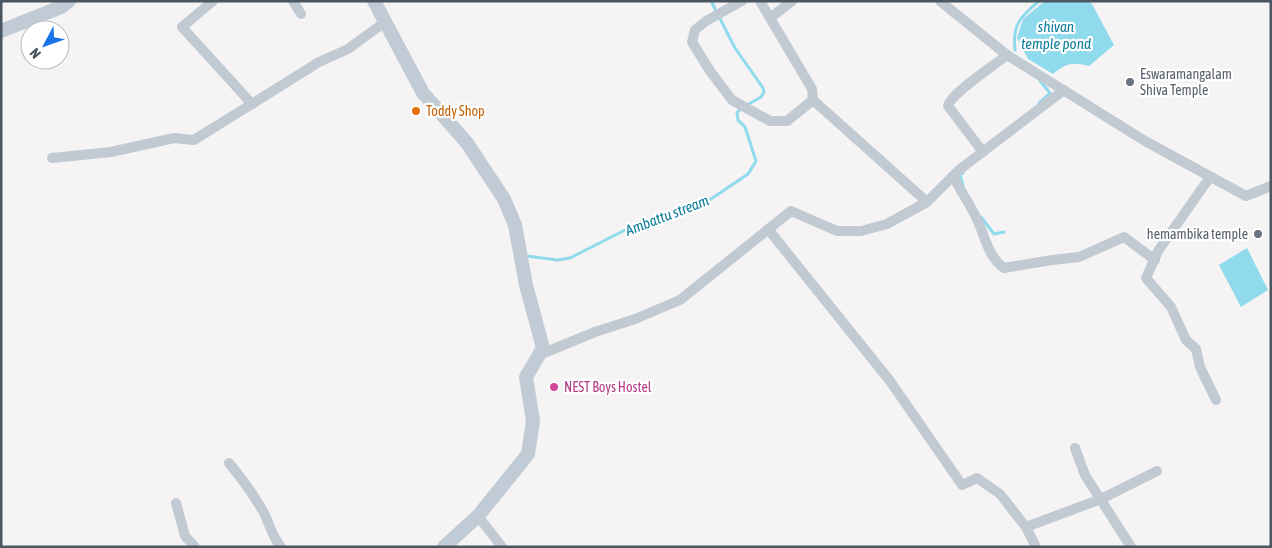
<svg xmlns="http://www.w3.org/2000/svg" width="1272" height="548" viewBox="0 0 1272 548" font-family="'Asap Condensed',sans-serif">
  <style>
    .water { fill: #90daee }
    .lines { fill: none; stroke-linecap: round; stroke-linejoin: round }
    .stream { stroke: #90daee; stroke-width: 3 }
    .street { stroke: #c1cad2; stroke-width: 10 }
    .secondary { stroke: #c1cbd6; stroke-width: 14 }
    .worship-dot { fill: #6b7280; stroke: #fff; stroke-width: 2 }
    .food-dot { fill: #e8710a; stroke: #fff; stroke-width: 2 }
    .hotel-dot { fill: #d1479c; stroke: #fff; stroke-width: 2 }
    .labels { text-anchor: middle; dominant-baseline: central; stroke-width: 4.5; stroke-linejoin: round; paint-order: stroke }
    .worship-label { font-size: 14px; fill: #5b616d; stroke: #fff; text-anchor: start }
    .food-label { font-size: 14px; fill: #c56008; stroke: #fff; text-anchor: start }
    .hotel-label { font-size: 14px; fill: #b23c85; stroke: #fff; text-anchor: start }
    .water-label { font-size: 15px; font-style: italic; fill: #0c7c9b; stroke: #fff }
  </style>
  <rect width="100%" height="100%" fill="#f5f3f3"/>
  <!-- water -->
  <g class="water">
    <path d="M1045,1H1087L1092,4L1114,45L1089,66C1072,62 1067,63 1053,74L1028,59L1017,38L1023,19Z"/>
    <path d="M1247,248L1268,290L1241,307L1219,265Z"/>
  </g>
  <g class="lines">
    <!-- stream -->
    <g class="stream">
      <path d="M711,1L735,48L763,88L764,92L761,97L747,105"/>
      <path d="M1015,50C1012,25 1020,17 1039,1"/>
      <path d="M1039,103L1050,93L1040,81"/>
      <path d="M963,173L960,175L963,185"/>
      <path d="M981,217L994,234L1004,232"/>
      <path d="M527,256L557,260L570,258L635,225L688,206L705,203L748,174L756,161L745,127L738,120L737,113L741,108"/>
    </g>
    <!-- street -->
    <g class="street">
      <path d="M213,1L182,27L252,104"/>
      <path d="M293,1L301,14"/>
      <path d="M742,1L706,21L695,30L692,42L710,71L732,100L770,121H787L813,100L812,89L760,1"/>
      <path d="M940,1L1007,55L1145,141L1246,196L1271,186"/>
      <path d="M770,18L792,1"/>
      <path d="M813,100L927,202"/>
      <path d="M983,152L948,106C951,93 995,65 1007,55"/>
      <path d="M52,158L111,152L174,138L194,140L319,62L348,49L385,22"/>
      <path d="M953,176C960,190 969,203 976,217C985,235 987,256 1004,268L1052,260L1079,257L1124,237L1155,260"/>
      <path d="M1210,177L1158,251L1146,278L1171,307L1186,340L1196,349L1200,367L1216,400"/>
      <path d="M768,229L890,381L962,485L977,478L1000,494L1026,527L1036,547"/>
      <path d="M539,355L595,332L635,319L680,300L791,211L837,231H861L887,224L927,202L959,170L1064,90"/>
      <path d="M1075,448L1085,475L1131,547"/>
      <path d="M229,463C243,480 255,496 265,515C270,526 273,538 281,547"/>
      <path d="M176,503L185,536L195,547"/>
      <path d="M478,516L502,547"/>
      <path d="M1026,527L1101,499L1157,471"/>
    </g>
    <!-- secondary -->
    <g class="secondary">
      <path d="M374,1L423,93L467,143L504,199L515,225L526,285L543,348L526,377L533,421L528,454L478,516L444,547"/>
      <path d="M1,31L61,7L69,1"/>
    </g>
  </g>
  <!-- markers -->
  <g class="worship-dot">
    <circle cx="1130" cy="82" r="5"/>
    <circle cx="1258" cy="234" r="5"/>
  </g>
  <circle class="food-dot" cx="416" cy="111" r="5"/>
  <circle class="hotel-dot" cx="554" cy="387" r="5"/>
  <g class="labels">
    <!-- worship labels -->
    <g class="worship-label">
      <text x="1140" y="74">Eswaramangalam<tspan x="1140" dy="16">Shiva Temple</tspan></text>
      <text x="1248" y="234" text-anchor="end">hemambika temple</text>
    </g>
    <!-- food labels -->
    <g class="food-label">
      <text x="426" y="111">Toddy Shop</text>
    </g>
    <!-- hotel labels -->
    <g class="hotel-label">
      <text x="564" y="387">NEST Boys Hostel</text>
    </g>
    <!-- water labels -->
    <g class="water-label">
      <text x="1056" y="26">shivan<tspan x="1056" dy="17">temple pond</tspan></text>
      <text transform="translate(667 215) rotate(-21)">Ambattu stream</text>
    </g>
  </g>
  <!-- border -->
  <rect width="1272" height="548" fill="none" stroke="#4a5661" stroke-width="5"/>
  <!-- north arrow -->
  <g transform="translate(45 45) rotate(229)"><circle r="24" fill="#ffffff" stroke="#b7bbc0"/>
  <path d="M0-4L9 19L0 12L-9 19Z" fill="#1a73e8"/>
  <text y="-8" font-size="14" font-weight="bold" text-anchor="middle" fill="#4a5661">N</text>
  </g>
</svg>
